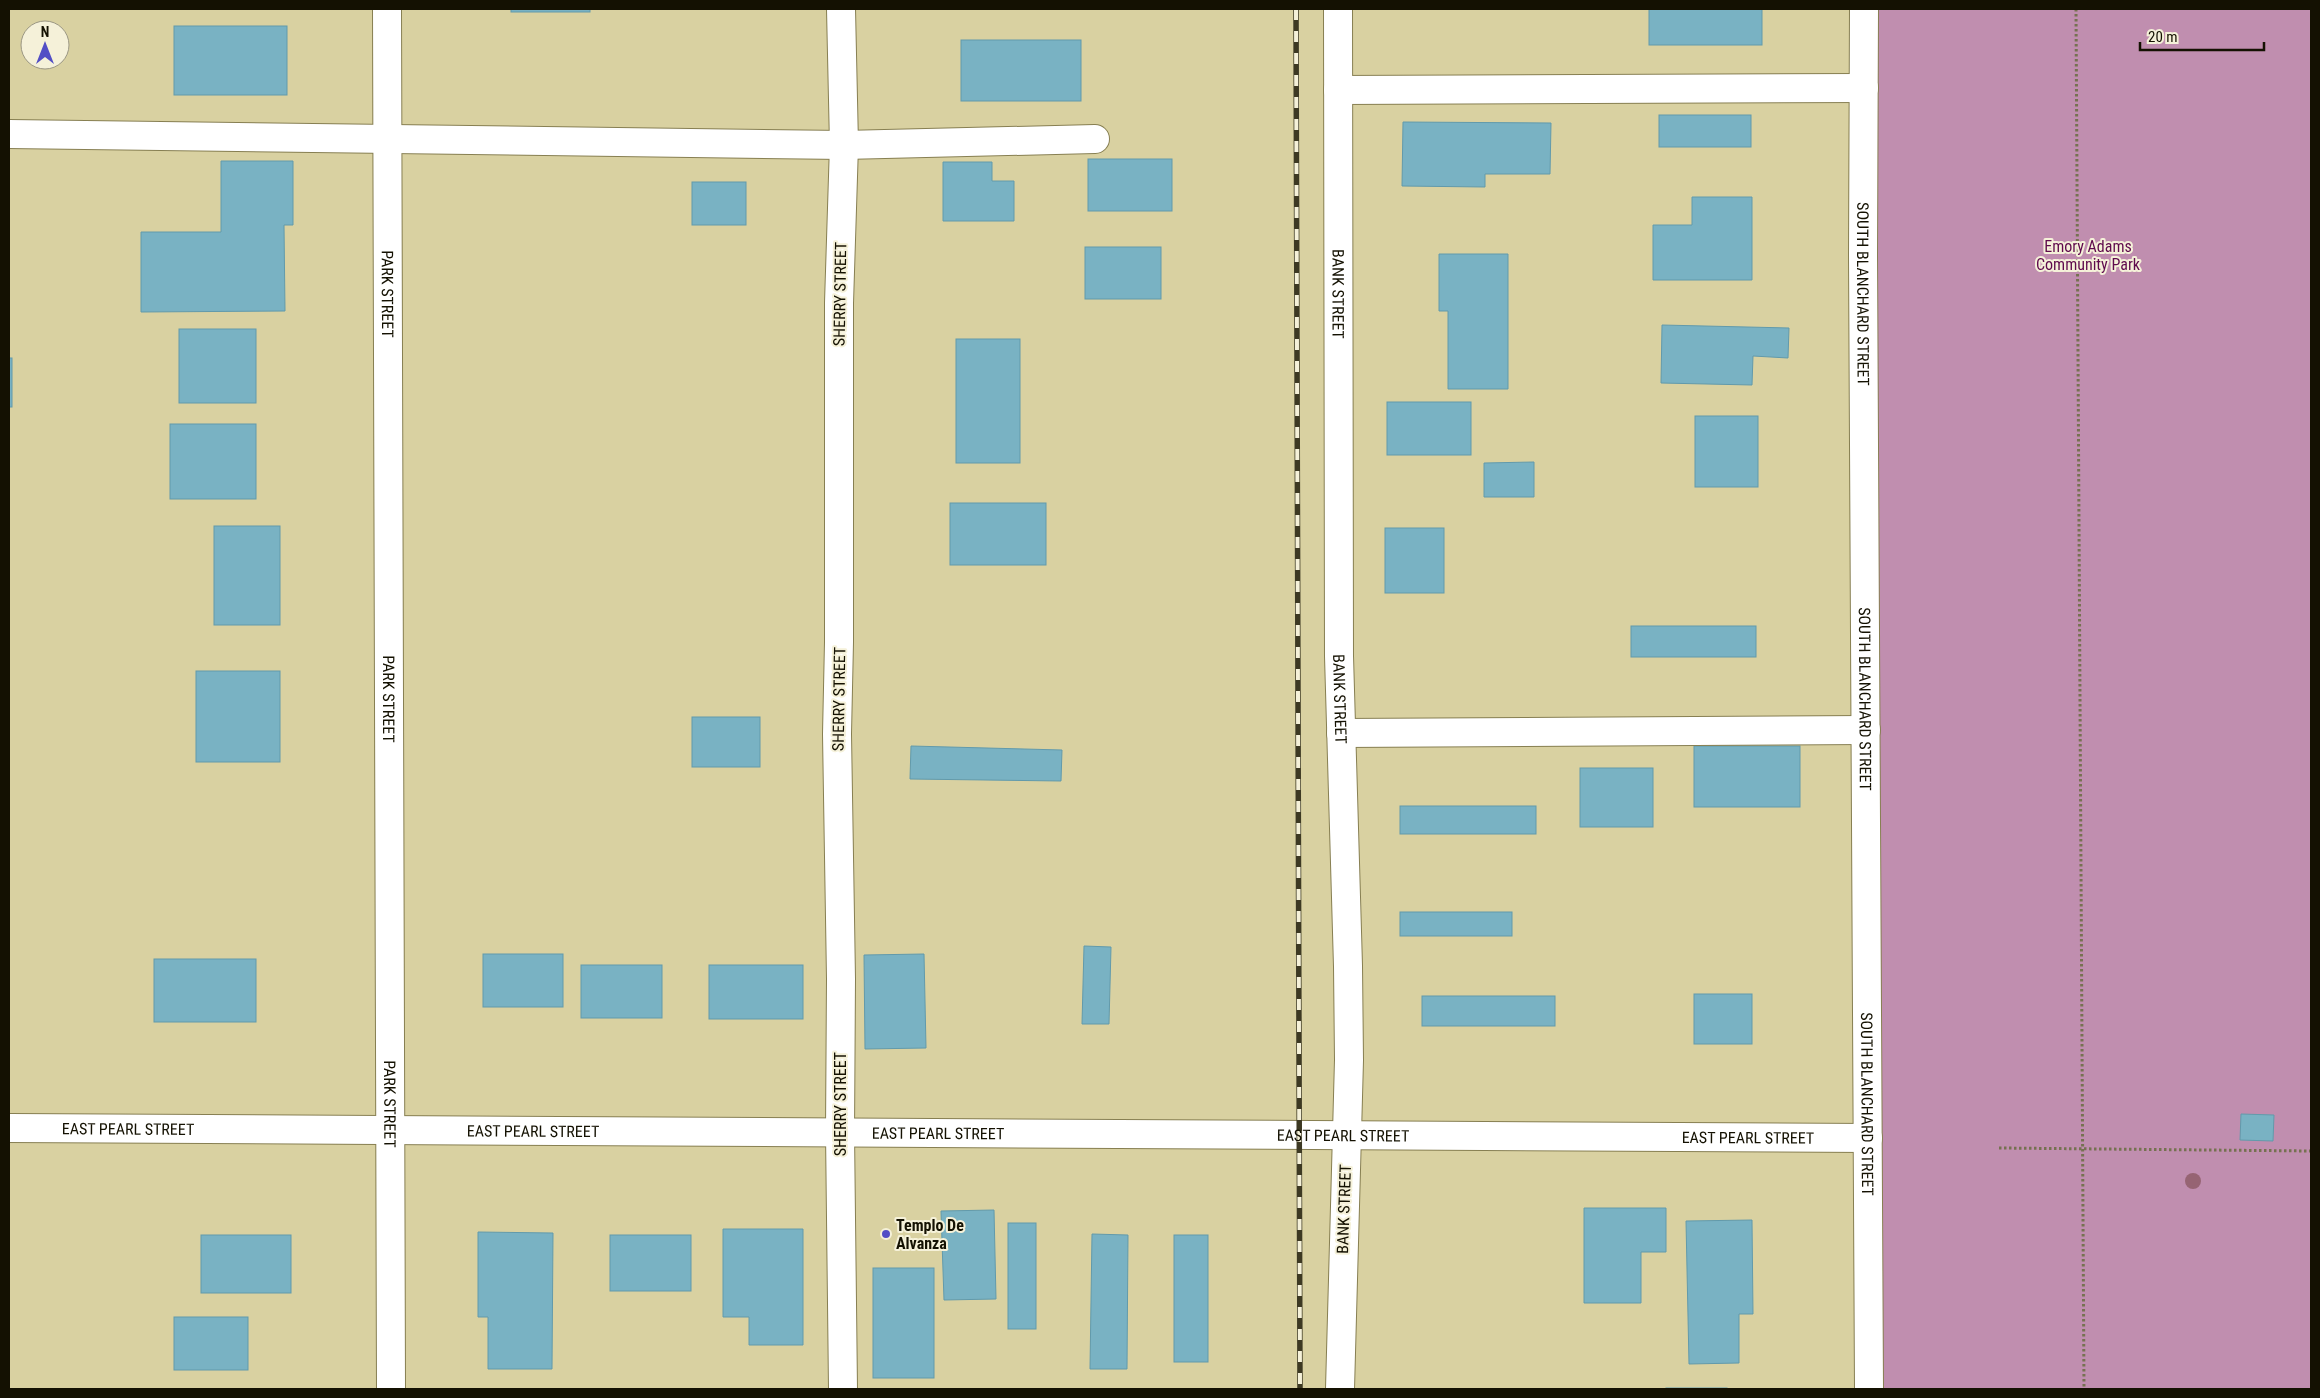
<svg xmlns="http://www.w3.org/2000/svg" width="2320" height="1398" viewBox="0 0 2320 1398" font-family="'Roboto Condensed',sans-serif">
  <style>
    .green { fill: #c08eaf }
    .building { fill: #79b2c3; stroke: #629aab }
    .lines { fill: none; stroke-linecap: round; stroke-linejoin: round }
    .minor-casing { stroke: #877f52; stroke-width: 30 }
    .path { stroke: #767151; stroke-width: 3; stroke-dasharray: 2.5 2.5; stroke-linecap: butt }
    .minor { stroke: #fff; stroke-width: 28 }
    .rail-casing { stroke: #3d3923; stroke-width: 5.5 }
    .rail { stroke: #f5f1d9; stroke-width: 4; stroke-dasharray: 11; stroke-linecap: butt }
    .tree { fill: #966473 }
    .poi-dot { fill: #524ec5; stroke: #f5f1d9; stroke-width: 2 }
    .labels { text-anchor: middle; dominant-baseline: central; stroke-width: 4; stroke-linejoin: round; paint-order: stroke }
    .park-label { font-size: 16px; fill: #5f0a4d; stroke: #f5f1d9 }
    .street-label { font-size: 16px; fill: #141102; stroke: #f5f1d9 }
    .poi-label { font-size: 16px; font-weight: bold; fill: #141102; stroke: #f5f1d9; text-anchor: start }
  </style>
  <rect width="100%" height="100%" fill="#d9d1a1"/>
  <!-- green -->
  <path class="green" d="M1864,9H2311V1389H1870Z"/>
  <!-- building -->
  <g class="building">
    <rect x="511" y="9" width="79" height="3"/>
    <rect x="1649" y="9" width="113" height="36"/>
    <rect x="174" y="26" width="113" height="69"/>
    <rect x="961" y="40" width="120" height="61"/>
    <rect x="1659" y="115" width="92" height="32"/>
    <path d="M1403,122L1551,123L1550,174H1485V187L1402,186Z"/>
    <rect x="1088" y="159" width="84" height="52"/>
    <path d="M221,161H293V225H284L285,311L141,312V232H221Z"/>
    <path d="M943,162H992V181H1014V221H943Z"/>
    <rect x="692" y="182" width="54" height="43"/>
    <path d="M1692,197H1752V280H1653V225H1692Z"/>
    <rect x="1085" y="247" width="76" height="52"/>
    <path d="M1439,254H1508V389H1448V311H1439Z"/>
    <path d="M1662,325L1789,328L1788,358L1753,356L1752,385L1661,383Z"/>
    <rect x="179" y="329" width="77" height="74"/>
    <rect x="956" y="339" width="64" height="124"/>
    <rect x="9" y="358" width="3" height="49"/>
    <rect x="1387" y="402" width="84" height="53"/>
    <rect x="1695" y="416" width="63" height="71"/>
    <rect x="170" y="424" width="86" height="75"/>
    <path d="M1534,462V497H1484V463Z"/>
    <rect x="950" y="503" width="96" height="62"/>
    <rect x="214" y="526" width="66" height="99"/>
    <rect x="1385" y="528" width="59" height="65"/>
    <rect x="1631" y="626" width="125" height="31"/>
    <rect x="196" y="671" width="84" height="91"/>
    <rect x="692" y="717" width="68" height="50"/>
    <path d="M911,746L1062,750L1061,781L910,779Z"/>
    <rect x="1694" y="746" width="106" height="61"/>
    <rect x="1580" y="768" width="73" height="59"/>
    <rect x="1400" y="806" width="136" height="28"/>
    <rect x="1400" y="912" width="112" height="24"/>
    <path d="M1084,946L1111,947L1109,1024H1082Z"/>
    <rect x="483" y="954" width="80" height="53"/>
    <path d="M924,954L926,1048L865,1049L864,955Z"/>
    <rect x="154" y="959" width="102" height="63"/>
    <rect x="581" y="965" width="81" height="53"/>
    <rect x="709" y="965" width="94" height="54"/>
    <rect x="1694" y="994" width="58" height="50"/>
    <rect x="1422" y="996" width="133" height="30"/>
    <path d="M2241,1114L2274,1115L2273,1141L2240,1140Z"/>
    <path d="M1584,1208H1666V1252H1641V1303H1584Z"/>
    <path d="M994,1210L996,1299L944,1300L941,1211Z"/>
    <path d="M1752,1220L1753,1314H1739V1363L1689,1364L1686,1221Z"/>
    <rect x="1008" y="1223" width="28" height="106"/>
    <path d="M723,1229H803V1345H749V1317H723Z"/>
    <path d="M478,1232L553,1233L552,1369H488V1317H478Z"/>
    <path d="M1092,1234L1128,1235L1127,1369H1090Z"/>
    <rect x="201" y="1235" width="90" height="58"/>
    <rect x="610" y="1235" width="81" height="56"/>
    <rect x="1174" y="1235" width="34" height="127"/>
    <rect x="873" y="1268" width="61" height="110"/>
    <rect x="174" y="1317" width="74" height="53"/>
    <rect x="1666" y="1388" width="61" height="1"/>
  </g>
  <g class="lines">
    <!-- minor casing -->
    <g class="minor-casing">
      <g id="minor">
        <path id="s1" d="M387,9L391,1389"/>
        <path d="M841,9L844,145L839,303V642L837,734L841,979L840,1132L843,1389"/>
        <path id="s2" d="M1338,9L1339,656L1348,966L1349,1060L1340,1389"/>
        <path id="s3" d="M1864,9L1863,255L1869,1389"/>
        <path d="M1338,90L1864,88"/>
        <path d="M9,134L844,145L1095,139"/>
        <path d="M1341,733L1866,730"/>
        <path id="s4" d="M9,1128L1868,1138"/>
      </g>
    </g>
    <!-- path -->
    <g class="path">
      <path d="M2076,9L2084,1389"/>
      <path d="M1999,1148L2311,1151"/>
    </g>
    <!-- minor -->
    <use href="#minor" class="minor"/>
    <!-- rail casing -->
    <g class="rail-casing">
      <path id="rail" d="M1296,9L1300,1389"/>
    </g>
    <!-- rail -->
    <use href="#rail" class="rail"/>
  </g>
  <!-- trees -->
  <circle class="tree" cx="2193" cy="1181" r="8"/>
  <!-- markers -->
  <circle class="poi-dot" cx="886" cy="1234" r="5"/>
  <g class="labels">
    <!-- park labels -->
    <g class="park-label">
      <text x="2088" y="246">Emory Adams<tspan x="2088" dy="18">Community Park</tspan></text>
    </g>
    <!-- street labels -->
    <g class="street-label">
      <text stroke="none"><textPath href="#s1" startOffset="285">PARK STREET</textPath></text>
      <text transform="translate(840 294) rotate(-89)">SHERRY STREET</text>
      <text stroke="none"><textPath href="#s2" startOffset="285">BANK STREET</textPath></text>
      <text stroke="none"><textPath href="#s3" startOffset="285">SOUTH BLANCHARD STREET</textPath></text>
      <text stroke="none"><textPath href="#s1" startOffset="690">PARK STREET</textPath></text>
      <text transform="translate(839 699) rotate(-89)">SHERRY STREET</text>
      <text stroke="none"><textPath href="#s2" startOffset="690">BANK STREET</textPath></text>
      <text stroke="none"><textPath href="#s3" startOffset="690">SOUTH BLANCHARD STREET</textPath></text>
      <text stroke="none"><textPath href="#s1" startOffset="1095">PARK STREET</textPath></text>
      <text transform="translate(840 1104) rotate(-90)">SHERRY STREET</text>
      <text stroke="none"><textPath href="#s3" startOffset="1095">SOUTH BLANCHARD STREET</textPath></text>
      <text stroke="none"><textPath href="#s4" startOffset="119">EAST PEARL STREET</textPath></text>
      <text stroke="none"><textPath href="#s4" startOffset="524">EAST PEARL STREET</textPath></text>
      <text stroke="none"><textPath href="#s4" startOffset="929">EAST PEARL STREET</textPath></text>
      <text stroke="none"><textPath href="#s4" startOffset="1334">EAST PEARL STREET</textPath></text>
      <text stroke="none"><textPath href="#s4" startOffset="1739">EAST PEARL STREET</textPath></text>
      <text transform="translate(1344 1209) rotate(-88)">BANK STREET</text>
    </g>
    <!-- poi labels -->
    <g class="poi-label">
      <text x="896" y="1225">Templo De<tspan x="896" dy="18">Alvanza</tspan></text>
    </g>
  </g>
  <!-- border -->
  <rect width="2320" height="1398" fill="none" stroke="#141102" stroke-width="20"/>
  <!-- north arrow -->
  <g transform="translate(45 45)"><circle r="24" fill="#f5f1d9" stroke="#9b9783"/>
  <path d="M0-4L9 19L0 12L-9 19Z" fill="#524ec5"/>
  <text y="-8" font-size="14" font-weight="bold" text-anchor="middle" fill="#141102">N</text>
  </g>
  <!-- scale -->
  <path d="M2140 42v8h124v-8" fill="none" stroke="#141102" stroke-width="2.5"/>
  <text x="2148" y="42" font-size="15" fill="#141102" stroke="#f5f1d9" stroke-width="4" paint-order="stroke">20 m</text>
</svg>
